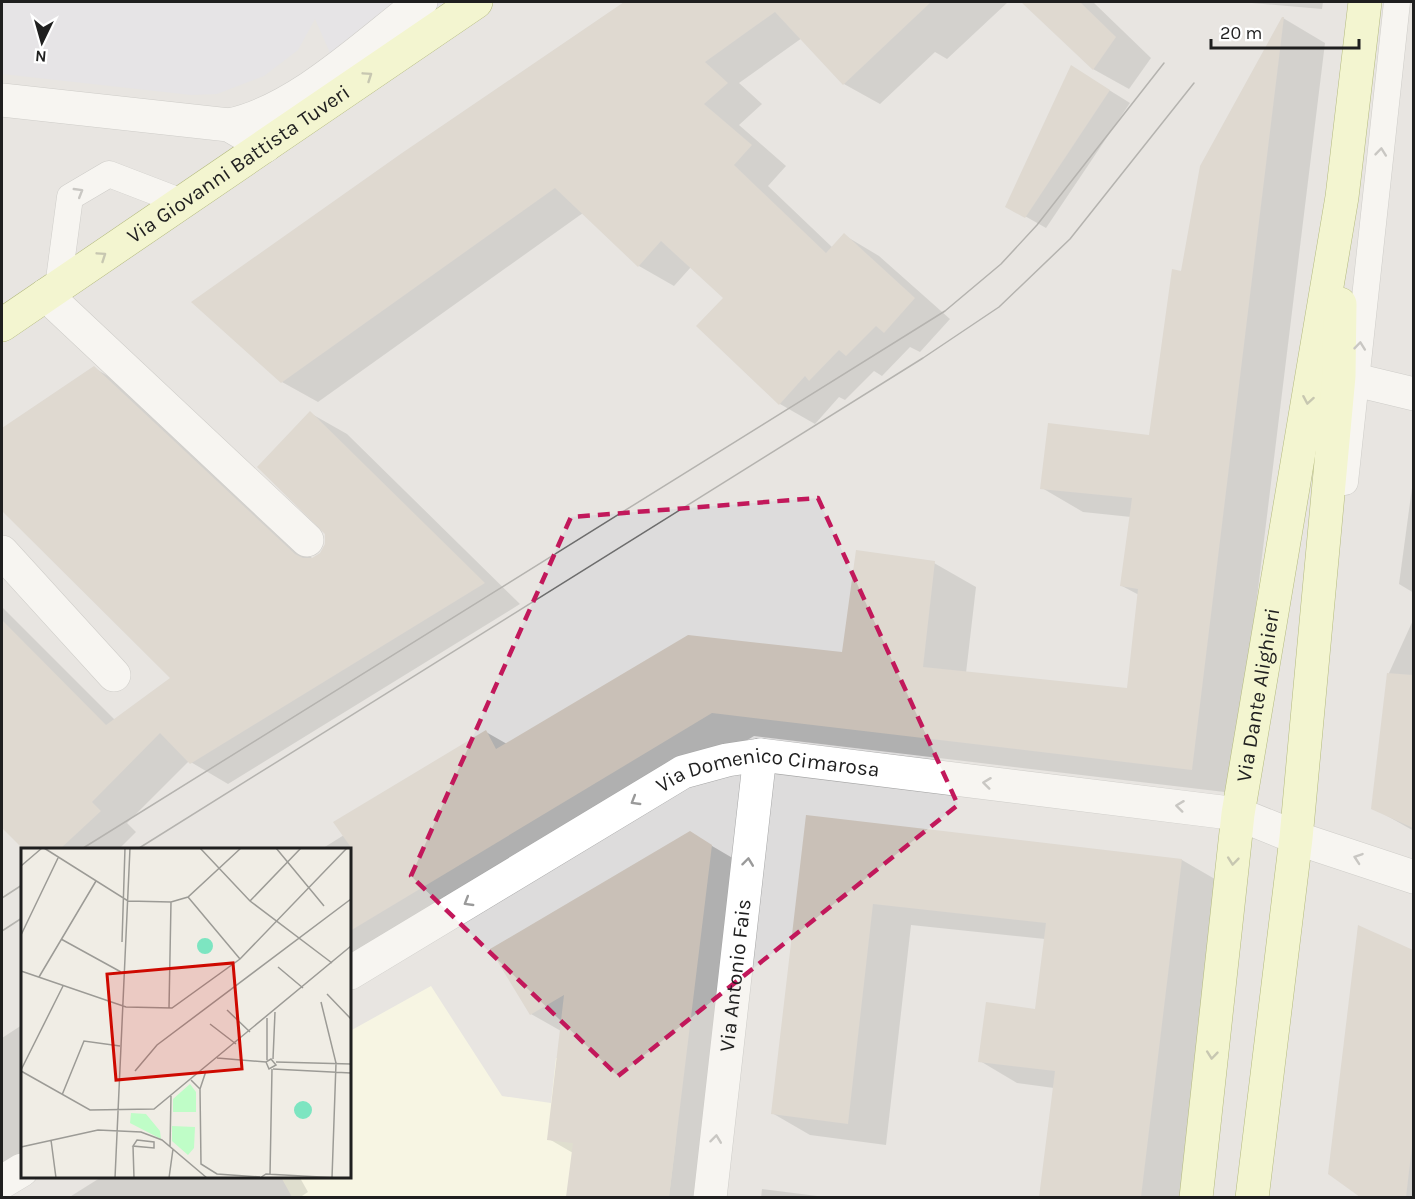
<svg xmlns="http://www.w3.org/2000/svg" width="1415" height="1199" viewBox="0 0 1415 1199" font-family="Karla,sans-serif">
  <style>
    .residential { fill: #dddcdc; fill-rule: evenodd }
    .education { fill: #feffdf }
    .plaza { fill: #d9d9e6 }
    .shadow { fill: #0003 }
    .building { fill: #c9c0b7 }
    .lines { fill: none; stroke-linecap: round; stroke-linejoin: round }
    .lane-casing { stroke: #a6a6a6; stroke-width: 27 }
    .street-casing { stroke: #a6a6a6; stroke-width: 34 }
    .secondary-casing { stroke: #697c00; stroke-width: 34 }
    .lane { stroke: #fff; stroke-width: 26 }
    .street { stroke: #fff; stroke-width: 33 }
    .secondary { stroke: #f7feb5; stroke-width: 33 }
    .tram { stroke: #6d6d6d; stroke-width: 1.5 }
    .oneway { stroke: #969a72 }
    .oneway2 { stroke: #9a9a9a }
    .marked { fill: none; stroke: #c2185b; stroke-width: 4.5; stroke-dasharray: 12 8; stroke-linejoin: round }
    .labels { text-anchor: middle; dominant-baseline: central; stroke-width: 5; stroke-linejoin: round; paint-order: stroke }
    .street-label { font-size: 21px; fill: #1f1f1f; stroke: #fff }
    .inset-road { fill: none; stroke: #9c9b96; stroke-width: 1.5 }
    .view { fill: #ce0900; fill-opacity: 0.15; stroke: #ce0900; stroke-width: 3 }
    .inset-edge { fill: none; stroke: #1f1f1f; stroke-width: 3 }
  </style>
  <rect width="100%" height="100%" fill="#f0ede5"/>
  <!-- residential -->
  <path class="residential" d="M2,2H1413V1197L2,1198ZM22,850H350V1176H22Z"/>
  <!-- education -->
  <path class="education" d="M431,986L502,1096L551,1103L556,1058L660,1071L649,1136L676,1140L669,1197H292L281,1177L350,1176V1031Z"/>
  <!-- plaza -->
  <path class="plaza" d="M2,2H453L342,80L315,19L298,50L264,76L217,94L191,95L2,74Z"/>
  <!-- shadow -->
  <g class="shadow">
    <path d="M626,2H1008L947,59L935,52L880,104L844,84L802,38L739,83L762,104L739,125L786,166L768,186L833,248L844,235L879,256L950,319L920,352L910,347L882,376L874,371L845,400L839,397L815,424L780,404L725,298L691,267L674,286L639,266L583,213L318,402L282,382L403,154Z"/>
    <path d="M1023,2H1093L1151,58L1129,89L1093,69Z"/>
    <path d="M1240,2H1323L1322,9Z"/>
    <path d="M1283,18L1325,43L1233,793L754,736L350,979V850H320L344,835L486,732L507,744L844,654L934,563L976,587L966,673L1128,690L1139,595L1122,586L1131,517L1083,512L1042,488L1150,436L1182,273Z"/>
    <path d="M1072,67L1130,103L1046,228L1007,206Z"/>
    <path d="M94,368L131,389L313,559L321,554L327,544L310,413L347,434L520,604L228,784L189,761L127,823L136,832L118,850H25L2,826V607L115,720L172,678L2,509V429Z"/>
    <path d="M1414,473V593L1399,584Z"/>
    <path d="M1414,618V831L1373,808L1389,673Z"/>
    <path d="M807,817L1182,860L1220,882L1180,1198H1041L1054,1088L1017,1083L980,1061L1036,1011L1045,939L911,925L886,1145L810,1135L772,1113Z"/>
    <path d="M690,833L741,863L700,1198H568L573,1153L549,1139L561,1031L531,1014Z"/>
    <path d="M1359,927L1414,952V1111L1401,1129L1414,1138V1198H1362L1330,1174Z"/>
    <path d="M22,1025V1171L2,1183V1038Z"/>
    <path d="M103,1176H299L308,1192L299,1198H68Z"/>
    <path d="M762,1189L833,1198H761Z"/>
  </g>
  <!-- building -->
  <g class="building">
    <path d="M624,2H931L843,85L775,12L705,62L728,83L704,104L752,145L734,165L826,253L844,233L915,298L884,333L876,326L846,356L839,350L809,381L805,376L779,405L696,326L723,298L661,241L638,267L555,188L281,383L191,302L402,153Z"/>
    <path d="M1021,2H1080L1116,37L1093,70Z"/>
    <path d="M1282,17H1284L1192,770L712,713L350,931V846L333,822L486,730L496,749L688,635L842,652L856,550L935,561L923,667L1127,688L1138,589L1120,586L1132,498L1040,489L1048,423L1149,435L1172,269L1181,271L1200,166Z"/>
    <path d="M1071,65L1110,90L1025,218L1005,207Z"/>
    <path d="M94,366L295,554L303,558H312L320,553L325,544V534L257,467L310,411L485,583L190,764L160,733L92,802L101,811L60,849H23L2,828V620L106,725L170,678L2,511V428Z"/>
    <path d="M1387,673L1413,675V828L1371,809Z"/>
    <path d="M806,815L1182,859L1141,1197H1039L1055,1071L978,1062L986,1002L1035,1009L1046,923L873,904L848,1124L771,1114Z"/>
    <path d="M690,831L712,845L669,1197H566L573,1143L547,1140L564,995L530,1015L490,949Z"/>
    <path d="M1358,925L1413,950V1138L1406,1197H1360L1328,1174Z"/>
  </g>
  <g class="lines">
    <!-- lane casing -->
    <g class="lane-casing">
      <g id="lane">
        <path d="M58,287L70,197L109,174L182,202"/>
        <path d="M1345,482L1397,2"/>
      </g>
    </g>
    <!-- street casing -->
    <g class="street-casing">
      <g id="street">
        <path d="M2,100L229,125L265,146"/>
        <path d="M229,125C297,111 366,44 421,2"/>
        <path d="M46,295L307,540"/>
        <path d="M1339,376L1414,394"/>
        <path d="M2,552L114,675"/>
        <path id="s1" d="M350,973L683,772L727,760L760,755L1238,814L1305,841L1414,877"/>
        <path d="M2,1182L22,1170"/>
        <path id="s2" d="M710,1198L760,755"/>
      </g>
    </g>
    <!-- secondary casing -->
    <g class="secondary-casing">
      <g id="secondary">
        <path id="s3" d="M2,325L476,2"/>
        <path id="s4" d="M1196,1198L1238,814L1342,197L1365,2"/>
        <path d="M1252,1198L1296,838L1339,376L1340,304"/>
      </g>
    </g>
    <!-- lane -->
    <use href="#lane" class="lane"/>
    <!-- street -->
    <use href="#street" class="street"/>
    <!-- secondary -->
    <use href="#secondary" class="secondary"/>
    <!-- tram -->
    <g class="tram">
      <path d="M80,850L945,311L1001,264L1037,225L1164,63"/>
      <path d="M136,850L923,358L999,307L1070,239L1194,83"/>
      <path d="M2,898L22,885"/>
      <path d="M2,931L22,918"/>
    </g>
  </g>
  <!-- one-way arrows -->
  <defs><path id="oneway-chevron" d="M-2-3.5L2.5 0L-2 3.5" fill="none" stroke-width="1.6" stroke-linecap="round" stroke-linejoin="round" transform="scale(1.5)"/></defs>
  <g class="oneway">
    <use href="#oneway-chevron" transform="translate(368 76) rotate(-34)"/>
    <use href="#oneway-chevron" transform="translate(102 256) rotate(-34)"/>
    <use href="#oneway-chevron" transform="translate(1308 400) rotate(100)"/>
    <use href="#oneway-chevron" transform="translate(1233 861) rotate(96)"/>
    <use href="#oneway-chevron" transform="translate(1212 1055) rotate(96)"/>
  </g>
  <g class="oneway2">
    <use href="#oneway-chevron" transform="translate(1381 152) rotate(-84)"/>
    <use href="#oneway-chevron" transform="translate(79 192) rotate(-31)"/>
    <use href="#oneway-chevron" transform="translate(1360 346) rotate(-84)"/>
    <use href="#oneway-chevron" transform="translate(987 783) rotate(-173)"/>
    <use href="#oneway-chevron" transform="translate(635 801) rotate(149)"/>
    <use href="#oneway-chevron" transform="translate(1180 806) rotate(-173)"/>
    <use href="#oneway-chevron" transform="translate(1358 858) rotate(-161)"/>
    <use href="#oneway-chevron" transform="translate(748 862) rotate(-83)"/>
    <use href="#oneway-chevron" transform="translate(468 902) rotate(149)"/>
    <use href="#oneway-chevron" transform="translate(716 1139) rotate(-83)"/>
  </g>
  <!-- marked area -->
  <path d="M0 0H1415V1199H0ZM818,498L958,805L618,1076L411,876L571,517Z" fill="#f0ede5" fill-opacity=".55" fill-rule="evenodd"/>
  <path class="marked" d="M818,498L958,805L618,1076L411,876L571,517Z"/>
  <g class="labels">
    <!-- street labels -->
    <g class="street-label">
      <text stroke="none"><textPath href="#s3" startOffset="286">Via Giovanni Battista Tuveri</textPath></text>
      <text stroke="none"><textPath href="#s4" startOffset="507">Via Dante Alighieri</textPath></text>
      <text stroke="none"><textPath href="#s1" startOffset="474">Via Domenico Cimarosa</textPath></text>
      <text stroke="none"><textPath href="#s2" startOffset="224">Via Antonio Fais</textPath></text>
    </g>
  </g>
  <!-- overview -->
  <g transform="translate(21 848)">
    <rect width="330" height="330" fill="#f0ede5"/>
    <path d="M169,236L175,244V264H152V251ZM110,265L125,266L139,283L140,291L109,275ZM151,278L174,279L173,300L167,307L151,293Z" fill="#bffdc7"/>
    <path d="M176 98a8 8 0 1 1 16 0a8 8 0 1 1-16 0ZM273 262a9 9 0 1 1 18 0a9 9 0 1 1-18 0Z" fill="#7de5c1"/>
    <path class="inset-road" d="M23,0L107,53L150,54L167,49L220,0M179,0L229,53L311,115M255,0L303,58M0,18L21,0M167,49L219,111M229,53L280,0M0,87L37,10M40,91L100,124M101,94L104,0M257,119L282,140M0,123L105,159L151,160L219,111L326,0M18,129L75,33M306,146L330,171M300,154L315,215L311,330M148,160L150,54M206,162L229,184M189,176L215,196M196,210L245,214L250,211L255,217L248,221L245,214M252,211L254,164M246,212V170M255,214L330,216M252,221L330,225M0,222L42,138M0,223L69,262L133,261L330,98M114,223L136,197L330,51M170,232L179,241L180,316L196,326L239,329M179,241L185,223M41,247L63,193L99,198M30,292L35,330M116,292L133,294V300L112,298ZM112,298L113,330M0,299L77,282L120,284L141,292L186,330M149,299L150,248M249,327L251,221M94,330L109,0M148,330L152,301M239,330L245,326L318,330"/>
    <path class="view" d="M212,115L221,221L95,232L86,126Z"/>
    <rect width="330" height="330" class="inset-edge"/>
  </g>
  <!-- border -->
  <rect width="1415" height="1199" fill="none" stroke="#1f1f1f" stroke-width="6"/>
  <!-- north arrow -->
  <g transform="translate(42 42) rotate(185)" stroke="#ffffff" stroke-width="4.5" paint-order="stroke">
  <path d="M0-4.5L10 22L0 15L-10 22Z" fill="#1f1f1f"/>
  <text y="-9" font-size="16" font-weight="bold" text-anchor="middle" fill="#1f1f1f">N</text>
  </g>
  <!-- scale -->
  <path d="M1211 39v9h148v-9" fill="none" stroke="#1f1f1f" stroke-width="3"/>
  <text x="1220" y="39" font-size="18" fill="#1f1f1f" stroke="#ffffff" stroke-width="4.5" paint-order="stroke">20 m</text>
</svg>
